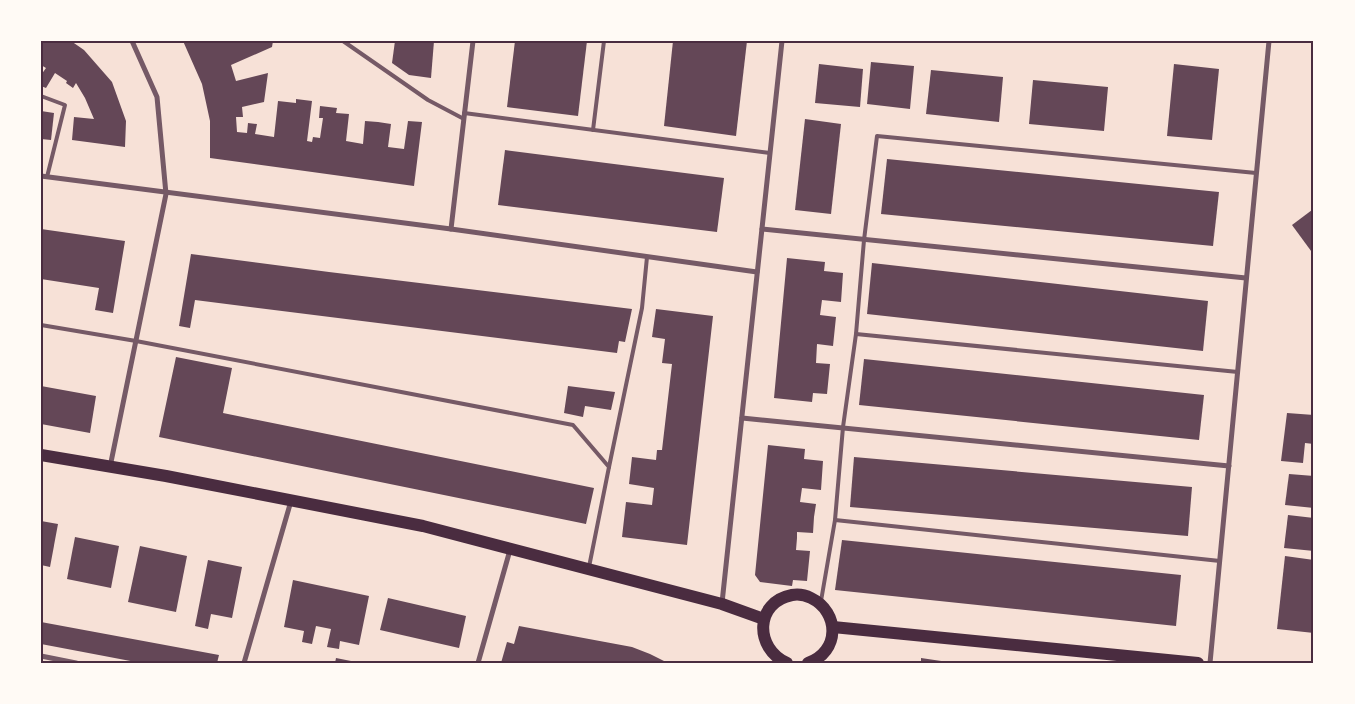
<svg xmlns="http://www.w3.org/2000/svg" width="1355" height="704" viewBox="0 0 1355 704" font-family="Poppins,sans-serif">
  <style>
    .building { fill: #644757 }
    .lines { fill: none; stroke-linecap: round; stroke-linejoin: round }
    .service { stroke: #755966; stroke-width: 4 }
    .minor { stroke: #755966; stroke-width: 5 }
    .primary { stroke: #4a2c40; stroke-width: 12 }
    .neatline { fill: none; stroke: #4a2c40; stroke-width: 2 }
  </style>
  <rect width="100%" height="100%" fill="#f7e1d7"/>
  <!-- building -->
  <g class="building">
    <path d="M41,41H71L84,50L112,82L126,121L125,147L72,140L74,117L94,119L85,98L76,83L73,88L66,83L67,81L55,73L46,88L41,86V75L46,68L41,65Z"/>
    <path d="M183,41H273L272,47L231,65L236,81L268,73L264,102L242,107L243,117H236L237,132L247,133L248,123L257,124L255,134L274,137L278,101L296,103V99L312,101L307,141L312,142L313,137L320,138L323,118H319L320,106L337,108L336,113L349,114L346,141L363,144L365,121L378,122L391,124L388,147L404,149L408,121L422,122L414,186L210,158V121L202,84Z"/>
    <path d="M395,41H434L431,78L409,75L392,63Z"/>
    <path d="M515,41H587L578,116L507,107Z"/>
    <path d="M673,41H747L736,136L664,126Z"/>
    <path d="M871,62L914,66L910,109L867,104Z"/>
    <path d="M819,64L863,69L860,107L815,103Z"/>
    <path d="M1174,64L1219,69L1212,140L1167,136Z"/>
    <path d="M931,70L1003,77L999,122L926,114Z"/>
    <path d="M1033,80L1108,87L1104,131L1029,124Z"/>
    <path d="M41,111L54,113L51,140L41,139Z"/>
    <path d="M805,119L841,124L831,214L795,210Z"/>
    <path d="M505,150L724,178L717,232L498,205Z"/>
    <path d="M887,159L1219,192L1213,246L881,214Z"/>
    <path d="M1312,210L1314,212V255L1292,225Z"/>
    <path d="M41,229L125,241L113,313L95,310L99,288L41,279Z"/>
    <path d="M191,254L329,272L632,309L625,342L619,341L617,353L195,300L190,328L179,326Z"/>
    <path d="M787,258L825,262L824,271L843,273L841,302L822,300L820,315L836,317L833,346L817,344L816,363L830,364L827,394L813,393L812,402L774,398Z"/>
    <path d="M872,263L1208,301L1203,351L867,314Z"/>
    <path d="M656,309L713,316L687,545L622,537L626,502L652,505L654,488L629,484L632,457L656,460L657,450H662L672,364L662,363L665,339L652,337Z"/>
    <path d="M176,357L232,368L223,413L594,488L586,524L159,437Z"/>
    <path d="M864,359L1204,395L1199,440L859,405Z"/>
    <path d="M41,386L96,396L90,433L41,424Z"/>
    <path d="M568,386L615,392L611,410L585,406L583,417L564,413Z"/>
    <path d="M1287,413L1314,415V444L1305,443L1303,463L1281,461Z"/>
    <path d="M768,445L805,449L804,459L823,461L821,490L802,488L800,502L816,504L814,517L813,533L797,532V538L796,550L810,551L807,581L793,580L792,586L760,582L755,575Z"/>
    <path d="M854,457L1192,487L1188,536L850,507Z"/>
    <path d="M1289,474L1314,476V508L1285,505Z"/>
    <path d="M1288,515L1314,518V551L1284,548Z"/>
    <path d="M41,521L58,524L50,567L41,565Z"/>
    <path d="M75,537L119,546L111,588L67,579Z"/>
    <path d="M842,540L1181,575L1176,626L835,590Z"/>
    <path d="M140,546L187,556L176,612L128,602Z"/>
    <path d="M1285,556L1314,560V633L1277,629Z"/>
    <path d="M208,560L242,567L232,618L211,614L208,629L195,626Z"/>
    <path d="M293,580L369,596L359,645L340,641L339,649L327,647L331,629L316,626L312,644L302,642L304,631L284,627Z"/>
    <path d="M388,598L466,616L459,648L380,630Z"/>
    <path d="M41,622L219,655L217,663H141L41,644Z"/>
    <path d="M519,626L632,647L650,654L668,663H501L507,642L514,644Z"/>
    <path d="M336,658L356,662V663H335Z"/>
    <path d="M921,658L948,662V663H921Z"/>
  </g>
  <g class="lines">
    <!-- service -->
    <g class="service">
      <path d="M343,41L428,100L464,119"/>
      <path d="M41,96L65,105L47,177"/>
      <path d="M464,113L770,153"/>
      <path d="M593,130L604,41"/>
      <path d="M41,325L136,341L573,425L609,467L589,567"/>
      <path d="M856,334L1238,372"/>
      <path d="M609,467L642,308L647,257"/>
      <path d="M835,520L1220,561"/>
      <path d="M821,601L835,520L843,427L856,334L864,240L877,136L1256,173"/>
    </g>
    <!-- minor -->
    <g class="minor">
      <path d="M41,176L451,229L757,272"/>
      <path d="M451,229L473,41"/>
      <path d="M762,229L1246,278"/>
      <path d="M742,418L1229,466"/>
      <path d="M110,467L166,194L157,97L132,41"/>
      <path d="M722,603L782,41"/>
      <path d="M41,656L76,663"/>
      <path d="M244,663L291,501"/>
      <path d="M478,663L510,550"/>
      <path d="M1210,663L1269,41"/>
    </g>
    <!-- primary -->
    <g class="primary">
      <path d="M41,455L166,476L423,526L722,604L764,619"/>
      <path d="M833,627L1198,663"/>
      <path d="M787,663C754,648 755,602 792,595C798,594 805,595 811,598C840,612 840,652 808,663"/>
    </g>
  </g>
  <!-- border -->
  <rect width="1355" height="704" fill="none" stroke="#fffaf5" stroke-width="85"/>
  <rect x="42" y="42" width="1270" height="620" class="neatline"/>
</svg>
